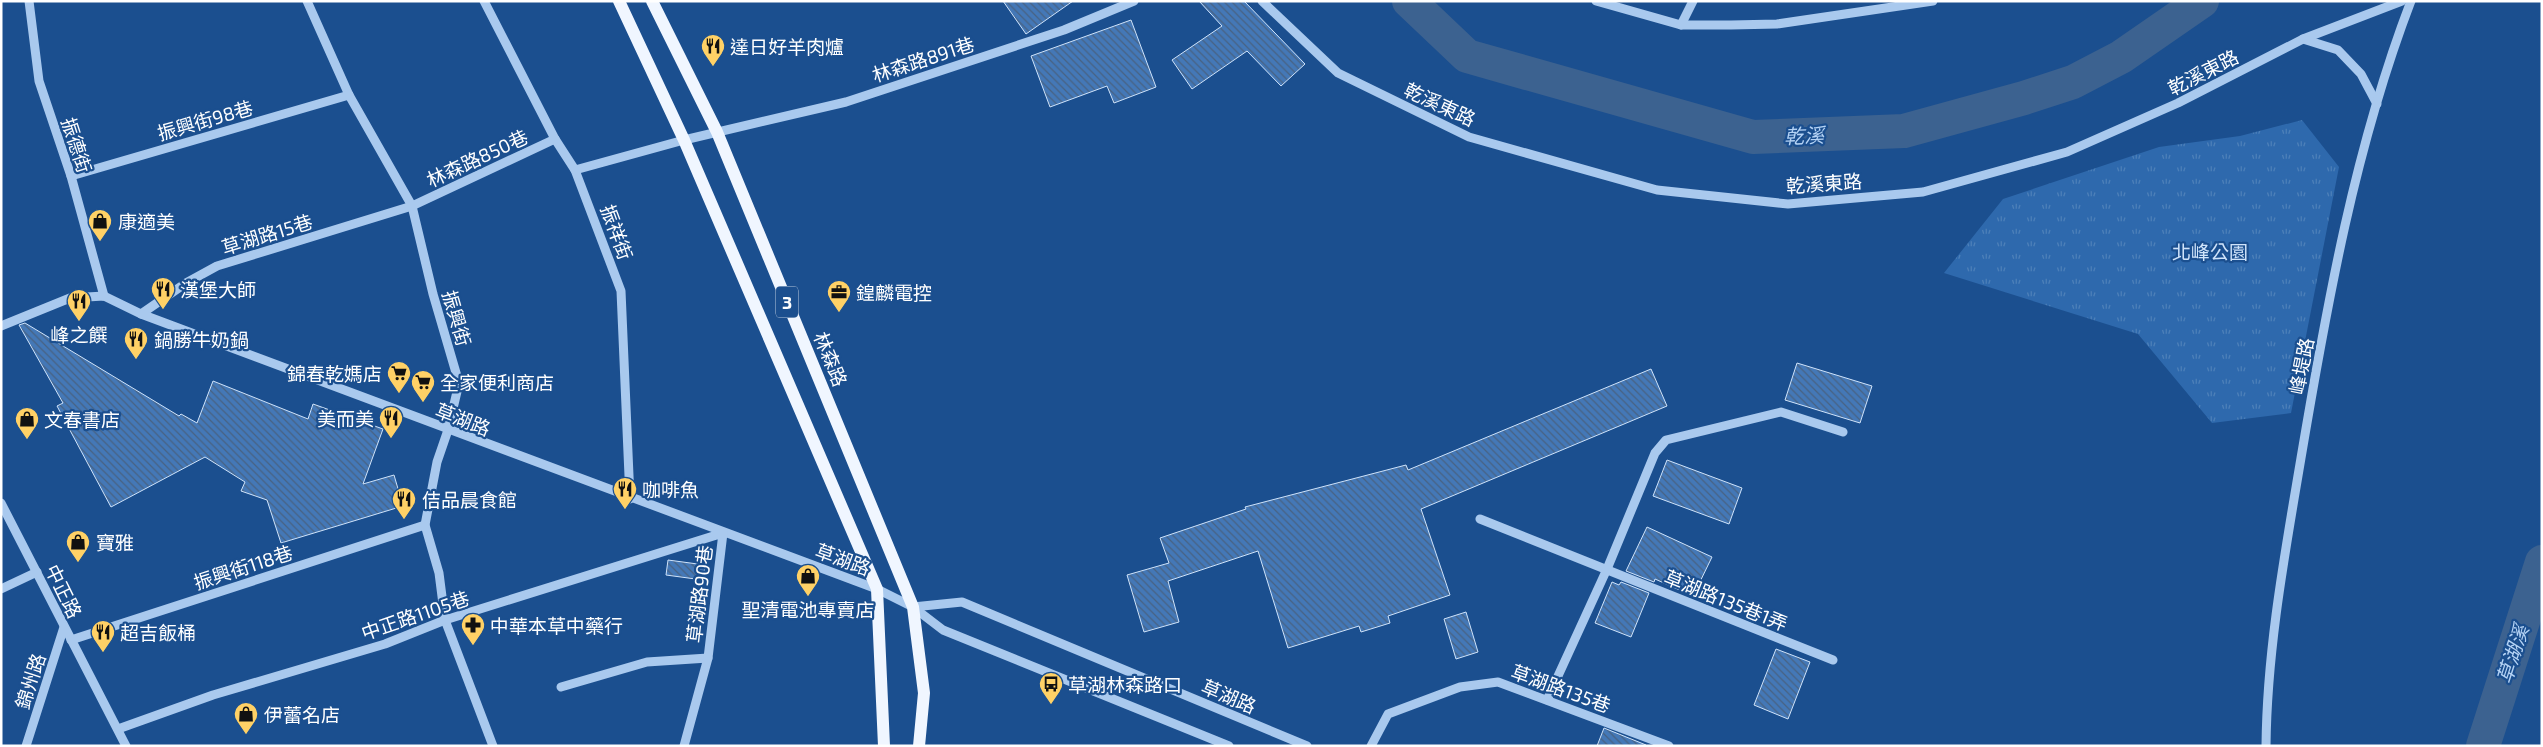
<svg xmlns="http://www.w3.org/2000/svg" width="2543" height="747" viewBox="0 0 2543 747" font-family="'Exo 2','Noto Sans TC',sans-serif">
  <style>
    .park { fill: url(#park-tufts) }
    .lines { fill: none; stroke-linecap: round; stroke-linejoin: round }
    .river { stroke: #3c6290; stroke-width: 34 }
    .building { fill: url(#building-back-hatch); stroke: #cfe3fa }
    .minor { stroke: #a9c9ee; stroke-width: 9 }
    .major { stroke: #f0f6ff; stroke-width: 12 }
    .labels { text-anchor: middle; dominant-baseline: central; stroke-width: 4.5; stroke-linejoin: round; paint-order: stroke }
    .shield { fill: #1b4f8f; stroke: #bbcadd; stroke-width: 1 }
    .shield-label { font-size: 18px; font-weight: bold; fill: #fff }
    .poi-label { font-size: 19px; fill: #fff; stroke: #1b4f8f; text-anchor: start }
    .street-label { font-size: 19px; fill: #fff; stroke: #1b4f8f }
    .park-label { font-size: 19px; fill: #cfe3fa; stroke: #1b4f8f }
    .water-label { font-size: 20px; font-style: italic; fill: #b5d3f5; stroke: #1b4f8f }
  </style>
  <defs>
    <pattern id="park-tufts" width="24" height="20" patternUnits="userSpaceOnUse" patternTransform="scale(1.25)"><rect width="24" height="20" fill="#2e69ad"/><path d="M3 7l-1-3M5 7V3M7 7l1-3M15 17l-1-3M17 17v-4M19 17l1-3" fill="none" stroke="#4d80b9"/></pattern>
    <pattern id="building-back-hatch" width="6" height="6" patternUnits="userSpaceOnUse" patternTransform="scale(1.25)"><rect width="6" height="6" fill="#4478b7"/><path d="M-1 5l2 2M0 0l6 6M5-1l2 2" fill="none" stroke="#486282"/></pattern>
  </defs>
  <rect width="100%" height="100%" fill="#1b4f8f"/>
  <!-- park -->
  <path class="park" d="M2302,120L2339,167L2291,413L2212,423L2138,334L1944,273L2003,199L2159,147L2240,136Z"/>
  <g class="lines">
    <!-- river -->
    <g class="river">
      <path d="M1409,1L1467,56L1753,137L1904,131L2024,98L2073,82L2121,57L2202,1"/>
      <path d="M2483,746L2542,562"/>
    </g>
  </g>
  <!-- building -->
  <g class="building">
    <path d="M1003,1H1073L1026,34Z"/>
    <path d="M1199,1H1244L1305,64L1281,86L1247,51L1192,89L1172,60L1222,26Z"/>
    <path d="M1131,20L1156,87L1114,103L1107,86L1050,107L1031,56Z"/>
    <path d="M25,323L179,416L181,414L197,423L213,381L308,419L313,404L383,429L363,484L394,475L403,506L281,543L267,500L241,491L245,482L205,457L111,507L57,406L63,403L19,325Z"/>
    <path d="M1797,363L1872,386L1860,423L1785,400Z"/>
    <path d="M1651,369L1667,406L1421,509L1450,595L1388,616L1390,623L1361,632L1359,626L1288,648L1258,551L1168,581L1179,622L1144,632L1127,575L1169,563L1160,538L1246,509L1245,507L1406,465L1408,470Z"/>
    <path d="M1667,460L1742,488L1729,524L1653,496Z"/>
    <path d="M1647,527L1712,557L1693,596L1655,579L1654,582L1626,571Z"/>
    <path d="M668,560L705,565L703,580L666,575Z"/>
    <path d="M1612,582L1619,585L1621,582L1649,593L1631,637L1595,623Z"/>
    <path d="M1466,612L1478,652L1456,659L1444,619Z"/>
    <path d="M1776,649L1810,662L1788,719L1754,705Z"/>
    <path d="M1604,728L1646,745V746H1597Z"/>
  </g>
  <g class="lines">
    <!-- minor -->
    <g class="minor">
      <path d="M29,1L39,81L71,176L104,296"/>
      <path d="M307,1L349,95L412,206L433,294L459,383L448,430L437,462L425,525L439,573L445,620L493,746"/>
      <path d="M484,1L555,139L575,170L621,291L630,499"/>
      <path d="M1262,1L1338,73L1469,137L1657,190L1788,204L1923,192L2067,152L2178,103L2303,39L2402,1"/>
      <path d="M1596,1L1681,25H1731L1777,24L1933,1"/>
      <path d="M1681,25L1693,1"/>
      <path d="M2303,39L2338,50L2361,74L2377,104"/>
      <path d="M575,170L684,140L846,102L1064,30L1134,1"/>
      <path d="M71,176L349,95"/>
      <path d="M141,314L186,283L217,266L412,206L555,139"/>
      <path d="M1,326L70,298L104,296L141,314L877,589L913,607L943,630L1229,746"/>
      <path d="M1,503L126,746"/>
      <path d="M1480,519L1833,660"/>
      <path d="M1,589L37,572"/>
      <path d="M913,607L962,602L1307,746"/>
      <path d="M71,640L425,525"/>
      <path d="M561,687L647,662L708,658"/>
      <path d="M1547,700L1607,569L1655,453L1666,440L1781,412L1843,432"/>
      <path d="M118,729L213,695L385,644L445,620L723,533L708,658L684,746"/>
      <path d="M26,746L64,627"/>
      <path d="M1371,746L1388,714L1460,687L1498,682L1669,746"/>
      <path d="M2266,746C2267,649 2285,553 2301,458C2327,304 2355,147 2411,1"/>
    </g>
    <!-- major -->
    <g class="major">
      <path d="M619,1L684,140L877,589L884,746"/>
      <path d="M652,1L717,132L913,607L924,693L919,746"/>
    </g>
  </g>
  <!-- icons -->
  <defs>
    <g id="restaurant-pin" transform="scale(1.25)"><path d="M0 17L-7.5 6A9.5 9.5 0 1 1 7.5 6Z" fill="#ffd166" stroke="#1b4f8f"/><path d="M-5-6h1v4h1v-4h1v4h1v-4h1v5L-1.5 .5V6h-2V.5L-5-1ZM5-6V6H3V1.5H1.5Q1.5-4 5-6Z" fill="#111"/></g>
    <g id="shop-pin" transform="scale(1.25)"><path d="M0 17L-7.5 6A9.5 9.5 0 1 1 7.5 6Z" fill="#ffd166" stroke="#1b4f8f"/><path d="M-5-2.5h2.3a2.7 3.5 0 0 1 5.4 0H5L5.5 6h-11ZM-1.5-2.5h3a1.5 2.3 0 0 0-3 0Z" fill="#111"/></g>
    <g id="office-pin" transform="scale(1.25)"><path d="M0 17L-7.5 6A9.5 9.5 0 1 1 7.5 6Z" fill="#ffd166" stroke="#1b4f8f"/><path d="M-6-3h4V-5.5h4V-3h4V5H-6ZM-1-4.5V-3h2v-1.5ZM-6 0V1H6V0Z" fill="#111"/></g>
    <g id="supermarket-pin" transform="scale(1.25)"><path d="M0 17L-7.5 6A9.5 9.5 0 1 1 7.5 6Z" fill="#ffd166" stroke="#1b4f8f"/><path d="M-6-5.5h2.5l.6 2H6L4.5 2H-2.5L-4.4-4H-6ZM-1.5 3.2a1.3 1.3 0 1 0 .1 0ZM3 3.2a1.3 1.3 0 1 0 .1 0Z" fill="#111"/></g>
    <g id="pharmacy-pin" transform="scale(1.25)"><path d="M0 17L-7.5 6A9.5 9.5 0 1 1 7.5 6Z" fill="#ffd166" stroke="#1b4f8f"/><path d="M-2-6h4v4h4v4h-4v4h-4v-4h-4v-4h4Z" fill="#111"/></g>
    <g id="bus-pin" transform="scale(1.25)"><path d="M0 17L-7.5 6A9.5 9.5 0 1 1 7.5 6Z" fill="#ffd166" stroke="#1b4f8f"/><path d="M-5-6H5V4H4V6H2V4H-2V6H-4V4H-5ZM-3.5-4V0h7V-4ZM-3.5 1.2v1.5H-2V1.2ZM2 1.2v1.5H3.5V1.2Z" fill="#111"/></g>
  </defs>
  <g fill-rule="evenodd">
    <use href="#restaurant-pin" x="713" y="46"/>
    <use href="#shop-pin" x="100" y="221"/>
    <use href="#restaurant-pin" x="163" y="289"/>
    <use href="#office-pin" x="839" y="292"/>
    <use href="#restaurant-pin" x="79" y="301"/>
    <use href="#restaurant-pin" x="136" y="339"/>
    <use href="#supermarket-pin" x="399" y="373"/>
    <use href="#supermarket-pin" x="423" y="382"/>
    <use href="#restaurant-pin" x="391" y="418"/>
    <use href="#shop-pin" x="27" y="419"/>
    <use href="#restaurant-pin" x="625" y="489"/>
    <use href="#restaurant-pin" x="404" y="499"/>
    <use href="#shop-pin" x="78" y="542"/>
    <use href="#shop-pin" x="808" y="576"/>
    <use href="#pharmacy-pin" x="473" y="625"/>
    <use href="#restaurant-pin" x="103" y="632"/>
    <use href="#bus-pin" x="1051" y="684"/>
    <use href="#shop-pin" x="246" y="714"/>
  </g>
  <g class="labels">
    <!-- shield labels -->
    <rect class="shield" x="776" y="286.5" width="22" height="31" rx="4"/>
    <g class="shield-label">
      <text x="787" y="302">3</text>
    </g>
    <!-- poi labels -->
    <g class="poi-label">
      <text x="730" y="46">達日好羊肉爐</text>
      <text x="118" y="221">康適美</text>
      <text x="180" y="289">漢堡大師</text>
      <text x="856" y="292">鍠麟電控</text>
      <text x="79" y="334" text-anchor="middle">峰之饌</text>
      <text x="154" y="339">鍋勝牛奶鍋</text>
      <text x="382" y="373" text-anchor="end">錦春乾媽店</text>
      <text x="440" y="382">全家便利商店</text>
      <text x="374" y="418" text-anchor="end">美而美</text>
      <text x="44" y="419">文春書店</text>
      <text x="642" y="489">咖啡魚</text>
      <text x="422" y="499">佶品晨食館</text>
      <text x="96" y="542">寶雅</text>
      <text x="808" y="609" text-anchor="middle">聖清電池專賣店</text>
      <text x="490" y="625">中華本草中藥行</text>
      <text x="120" y="632">超吉飯桶</text>
      <text x="1068" y="684">草湖林森路口</text>
      <text x="264" y="714">伊蕾名店</text>
    </g>
    <!-- street labels -->
    <g class="street-label">
      <text transform="translate(923 59) rotate(-18)">林森路891巷</text>
      <text transform="translate(2203 72) rotate(-27)">乾溪東路</text>
      <text transform="translate(1440 104) rotate(25)">乾溪東路</text>
      <text transform="translate(205 120) rotate(-16)">振興街98巷</text>
      <text transform="translate(77 145) rotate(72)">振德街</text>
      <text transform="translate(477 158) rotate(-25)">林森路850巷</text>
      <text transform="translate(1824 183) rotate(-4)">乾溪東路</text>
      <text transform="translate(617 232) rotate(70)">振祥街</text>
      <text transform="translate(267 234) rotate(-17)">草湖路15巷</text>
      <text transform="translate(457 318) rotate(74)">振興街</text>
      <text transform="translate(831 359) rotate(68)">林森路</text>
      <text transform="translate(2301 366) rotate(-79)">峰堤路</text>
      <text transform="translate(463 419) rotate(21)">草湖路</text>
      <text transform="translate(843 559) rotate(20)">草湖路</text>
      <text transform="translate(243 567) rotate(-18)">振興街118巷</text>
      <text transform="translate(64 591) rotate(64)">中正路</text>
      <text transform="translate(699 594) rotate(-83)">草湖路90巷</text>
      <text transform="translate(1726 600) rotate(22)">草湖路135巷1弄</text>
      <text transform="translate(415 615) rotate(-19)">中正路1105巷</text>
      <text transform="translate(30 681) rotate(-72)">錦州路</text>
      <text transform="translate(1561 688) rotate(20)">草湖路135巷</text>
      <text transform="translate(1229 696) rotate(23)">草湖路</text>
    </g>
    <!-- park labels -->
    <g class="park-label">
      <text x="2210" y="251">北峰公園</text>
    </g>
    <!-- water labels -->
    <g class="water-label">
      <text transform="translate(1804 135) rotate(-2)">乾溪</text>
      <text transform="translate(2512 654) rotate(-72)">草湖溪</text>
    </g>
  </g>
  <!-- border -->
  <rect width="2543" height="747" fill="none" stroke="#ffffff" stroke-width="5"/>
</svg>
